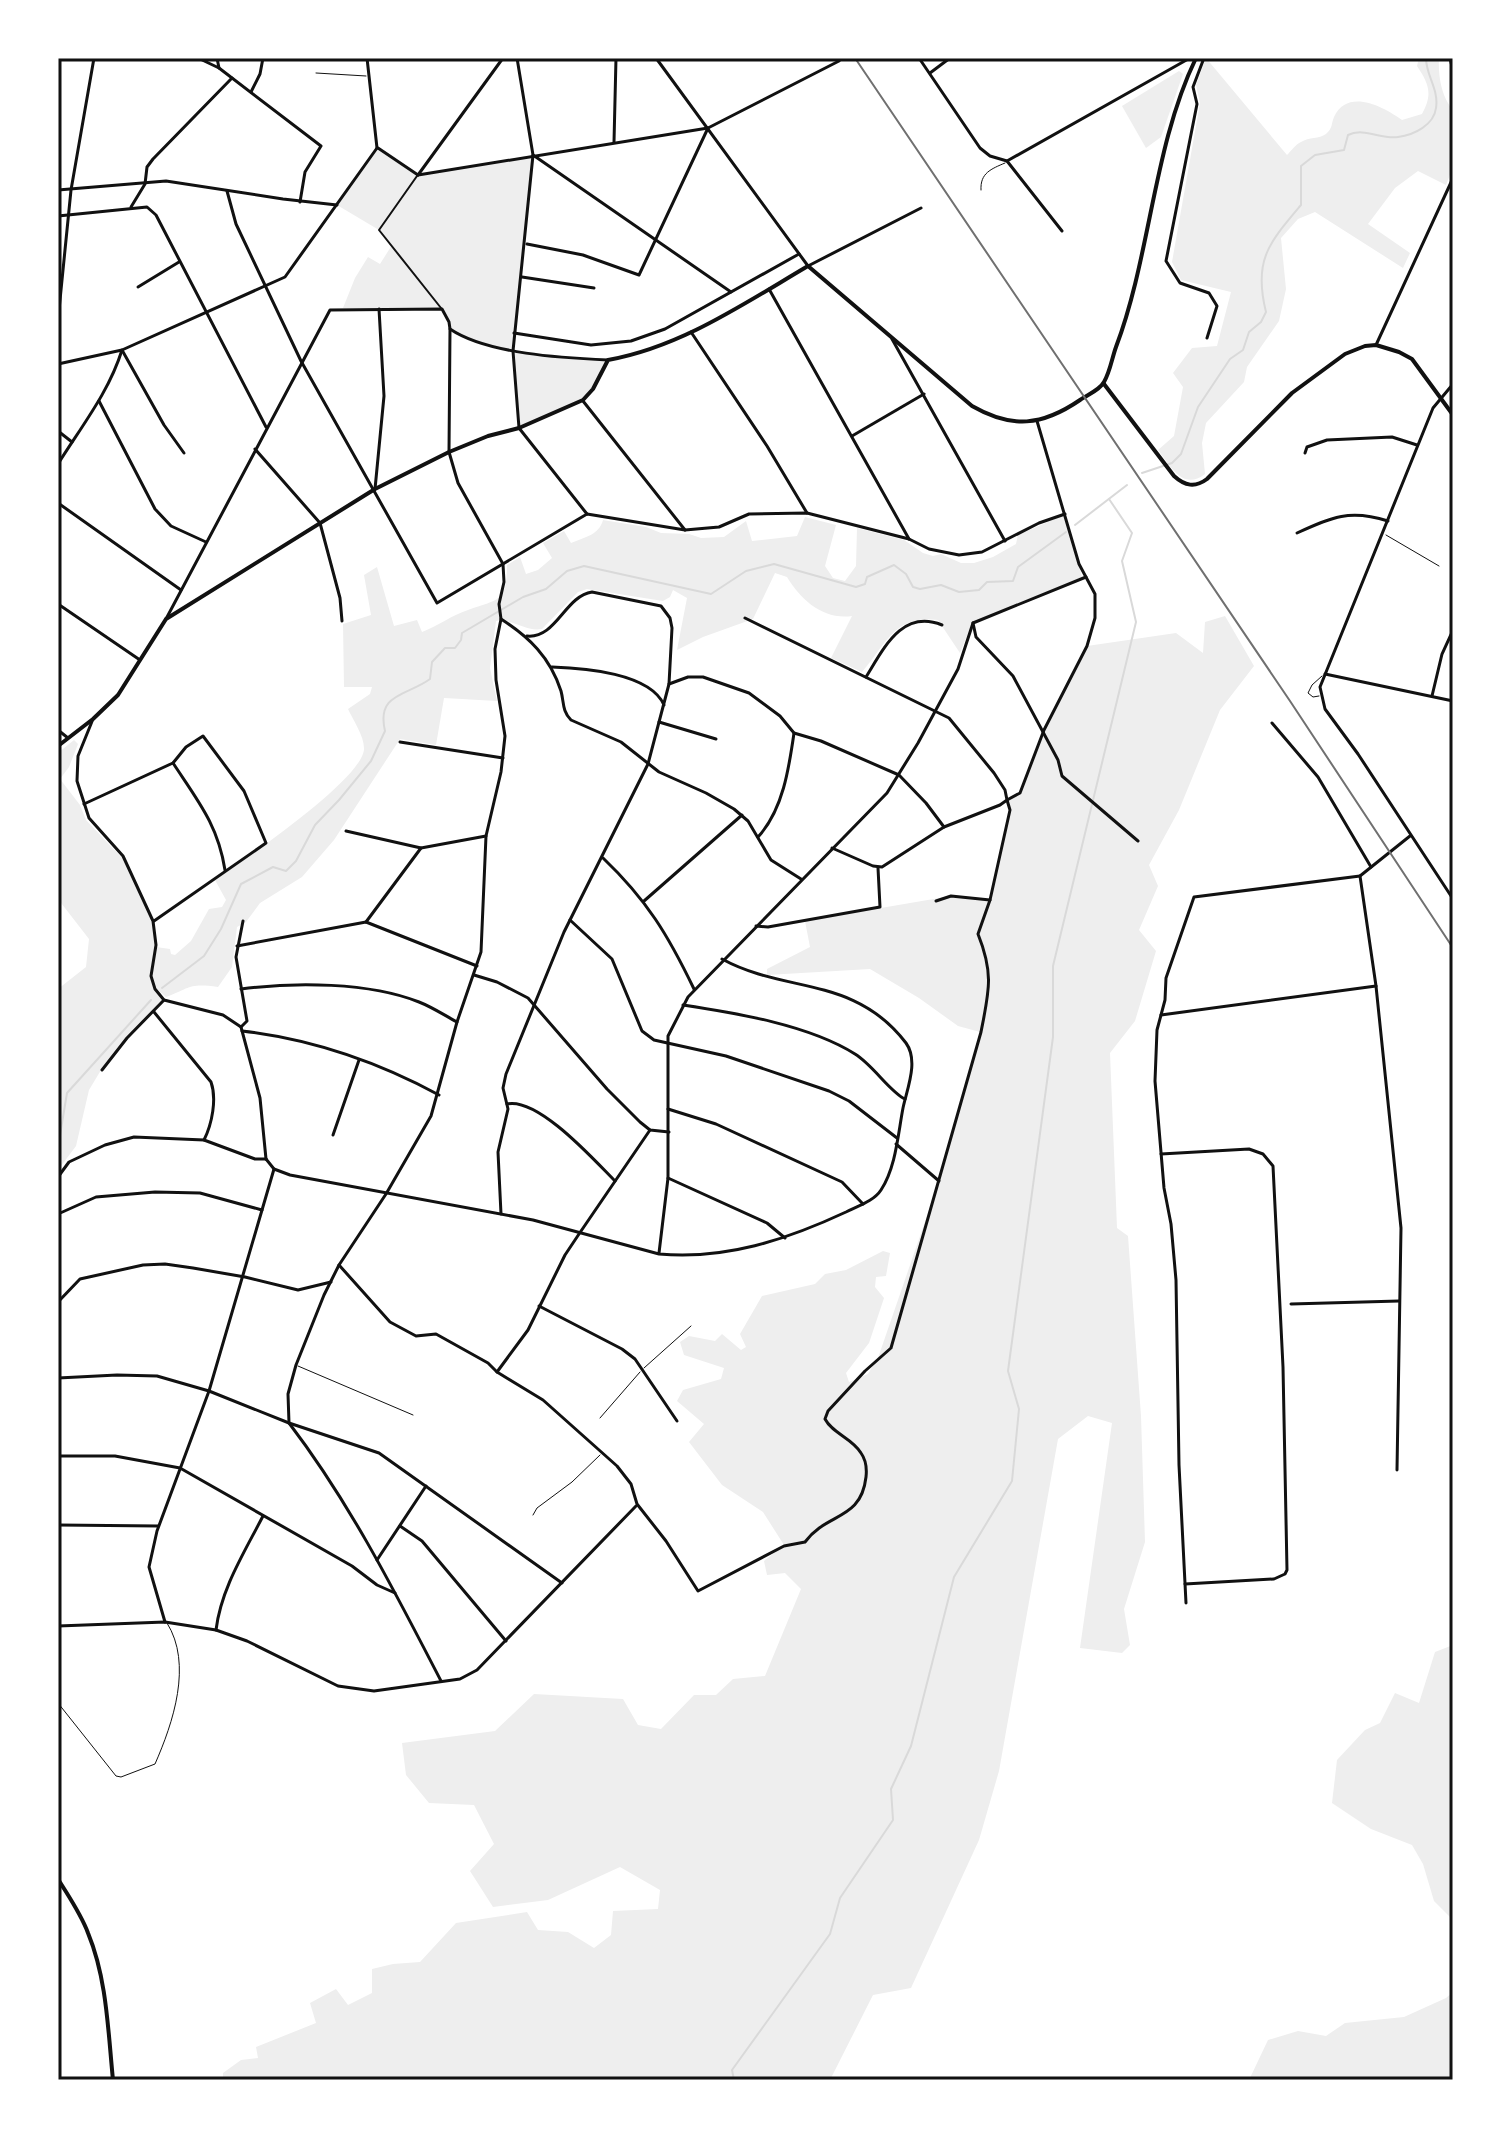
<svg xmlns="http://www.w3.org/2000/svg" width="1511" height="2138" viewBox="0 0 1511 2138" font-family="'Fira Sans Condensed',sans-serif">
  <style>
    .green { fill: #eee }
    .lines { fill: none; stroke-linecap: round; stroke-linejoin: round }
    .stream { stroke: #d9d9d9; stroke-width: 2 }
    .service { stroke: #111; stroke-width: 1 }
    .pedestrian { stroke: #111; stroke-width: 2 }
    .minor { stroke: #111; stroke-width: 3 }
    .tertiary { stroke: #111; stroke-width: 4 }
    .rail { stroke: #707070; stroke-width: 2 }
    .neatline { fill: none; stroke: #111; stroke-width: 3 }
  </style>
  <rect width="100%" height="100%" fill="#fff"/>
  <!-- green -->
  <g class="green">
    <path d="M1206,58L1287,155C1291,151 1296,144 1301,142C1309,137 1319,139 1326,134C1333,128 1331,124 1334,117C1348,87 1385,108 1402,120L1422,114C1433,94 1429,84 1417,66L1419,58H1439C1438,75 1441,97 1453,110V167L1446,185L1418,171L1395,188L1368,224L1410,253L1403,268L1315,212L1298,219L1281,238L1286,289L1279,321L1247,367L1244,382L1206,423L1202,443L1205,474C1183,491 1171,467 1158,450L1174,436L1183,387L1173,373L1192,348L1217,346L1231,292L1181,280L1172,262L1200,103L1196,85Z"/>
    <path d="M1179,71L1183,74L1161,137L1146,148L1122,106Z"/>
    <path d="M377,148L418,175L533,155L513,351L569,359L608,360L593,389L583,400L519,428L512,351L479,344L450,329L449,322L442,309L343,308L355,278L368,257L380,264L392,245L379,230L337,205Z"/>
    <path d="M1064,515L1082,577L972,623L960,653L938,620C895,614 886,644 862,672L831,658L852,616C823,620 801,600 787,577L775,573L753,619L703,637L677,650L687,598L673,590L670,597L663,601L587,589L578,592L542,629C525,632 513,618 496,621L490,668L497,701L444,698L436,745L400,739L334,840L302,877L260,903L246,922L237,927L232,967L218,987C188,983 191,988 166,997L157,989L152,974V982L164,1000L104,1065L89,1090L76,1146L58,1170V989L86,967L89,939L58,899V753L74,740L78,744L69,767L60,779L80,805L86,820L125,861L153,921L156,947L170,949L171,954L175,955L191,941L209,909L222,907L226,900L215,880C244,860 360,781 364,750C365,737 353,720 348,709L370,694L372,687H344L343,624L371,615L364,575L377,567L394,626L417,620L422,632C438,626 452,615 468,610C498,599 507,603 507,565L520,557L526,574L538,570L552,558L543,543L564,531L571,543C585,537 599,535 603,520L646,527L661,533L689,534L701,538L724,537L746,521L752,541L797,536L805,517L836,525L825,566L833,578L845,581L856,566L857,528L904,540L923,553L933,556L941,554L961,563H974L993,557L1016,544L1018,535Z"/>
    <path d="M1225,616L1254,666L1220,710L1179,810L1149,865L1158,886L1139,930L1156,951L1135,1021L1110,1053L1117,1228L1128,1236L1141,1416L1145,1542L1124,1609L1130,1645L1122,1653L1080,1648L1112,1423L1088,1416L1058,1439L999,1771L979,1840L911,1988L873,1995L830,2080H223V2073L241,2060L258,2058L256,2047L316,2023L310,2003L336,1989L348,2005L372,1993V1969L393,1964L420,1962L456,1923L527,1912L538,1930L568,1932L594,1948L611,1935L613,1911L658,1909L660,1890L620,1867L548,1900L493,1907L470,1871L494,1844L474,1805L429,1803L406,1775L402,1743L495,1731L534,1694L623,1699L638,1725L661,1729L694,1695H716L733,1679L765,1676L801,1589L785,1573L767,1575L764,1561L784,1545L763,1512L722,1485L689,1442L704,1424L677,1401L683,1390L721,1379L724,1368L684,1355L680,1342L689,1336L715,1341L722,1334L741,1350L746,1347L740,1334L762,1296L815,1284L825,1274L846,1270L883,1251L890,1253L886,1276L876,1277L875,1287L884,1298L869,1343L846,1373L849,1382L868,1374L879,1355L939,1181L980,1032L958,1026L919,998L870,969L767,975V969L810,947L805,921L951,896L990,900L1010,810L1007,800L1020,793L1044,730L1087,646L1176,633L1203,653L1205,622Z"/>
    <path d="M1453,1645V1920L1434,1901L1423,1864L1412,1845L1371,1829L1332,1803L1337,1760L1365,1730L1380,1723L1395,1693L1419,1703L1435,1652Z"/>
    <path d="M1453,1992V2080H1249L1268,2040L1298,2031L1326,2036L1345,2023L1404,2017L1446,1998Z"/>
  </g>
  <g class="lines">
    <!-- stream -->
    <g class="stream">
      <path d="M1142,473L1172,463L1181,454L1198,407L1230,359L1243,350L1249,332L1261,322L1266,312C1253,260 1269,243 1301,205V166L1315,155L1344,150L1348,135C1364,127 1382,140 1398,137C1414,135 1434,125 1436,108C1439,89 1426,76 1426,58"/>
      <path d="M1075,525L1127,485"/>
      <path d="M162,988L204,956L221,929L241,884L273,867L286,871L296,861L315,825L339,800L371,761L385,731C376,693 407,696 430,679L432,662L445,648H455L461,640L462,633L523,597L546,589L567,571L584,566L711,594L746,571L774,564L856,587L865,584L867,577L894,565L906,574L913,587L920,589L941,585L959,592L979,590L987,582L1013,581L1018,567L1066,532"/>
      <path d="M58,1147L67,1093L151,1000"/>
      <path d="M734,2080L732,2070L830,1934L840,1898L893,1820L891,1789L911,1746L954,1577L1012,1481L1019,1409L1008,1371L1053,1037V966L1136,622L1122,561L1132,533L1109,499"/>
    </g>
    <!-- service -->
    <g class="service">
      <path d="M1449,58L1453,76"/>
      <path d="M316,73L366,76"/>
      <path d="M981,190C980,173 991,169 1005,163"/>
      <path d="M1386,535L1439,566"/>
      <path d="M1319,696L1313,697L1308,693L1312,685L1322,676"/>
      <path d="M298,1366L413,1415"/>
      <path d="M644,1368L691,1326"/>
      <path d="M600,1418L640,1372"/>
      <path d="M533,1515L537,1508L572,1482L600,1455"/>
      <path d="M58,1703L116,1776L121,1777L155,1764C173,1723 193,1664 167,1623"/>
    </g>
    <!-- pedestrian -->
    <path class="pedestrian" d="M417,176L379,230L441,308"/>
    <!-- minor -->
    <g class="minor">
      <path d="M198,58L219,68L321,146L305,172L300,202"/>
      <path d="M217,58L219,68"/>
      <path d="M367,58L377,148"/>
      <path d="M517,58L533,155L513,351L519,428L587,514"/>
      <path d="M656,58L808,266L921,208"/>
      <path d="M919,58L980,148L990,156L1007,161L1062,231"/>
      <path d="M1204,58L1193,87L1197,104L1166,261L1180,283L1209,293L1217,306L1207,338"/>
      <path d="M930,73L950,58"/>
      <path d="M251,92L260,74L263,58"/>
      <path d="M614,142L616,58"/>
      <path d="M378,148L418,175"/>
      <path d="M533,155L731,292"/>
      <path d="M1007,161L1190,58"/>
      <path d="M418,175L708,128L839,61"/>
      <path d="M418,175L503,58"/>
      <path d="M58,190L166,181L283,199L337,205"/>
      <path d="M227,191L236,224L301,361L437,603L587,514L685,530L719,527L749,514L807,513L909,539L929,549L959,555L982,552L1039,523L1065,514"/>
      <path d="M131,207L145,184L147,167L153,159L232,78"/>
      <path d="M58,216L147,207L156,215L266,427"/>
      <path d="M527,244L583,255L639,275L708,128"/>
      <path d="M522,277L594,288"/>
      <path d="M138,287L179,262"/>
      <path d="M769,289L909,539"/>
      <path d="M58,320L71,190L94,58"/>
      <path d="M450,329C487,354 563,358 608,360"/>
      <path d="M691,332L767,446L807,513"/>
      <path d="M514,333L591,345L631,341L665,329L799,254"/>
      <path d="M892,339L1005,541"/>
      <path d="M1376,345L1453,178"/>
      <path d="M58,364L122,350L164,425L184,453"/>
      <path d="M1453,384L1433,408L1320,687L1325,709L1358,754L1453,899"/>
      <path d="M99,401L155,509L171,526L206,542"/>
      <path d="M583,401L685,530"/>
      <path d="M58,431L72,442"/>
      <path d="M852,436L924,394"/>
      <path d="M255,449L320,523L340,598L342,621"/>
      <path d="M1305,453L1307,447L1327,440L1392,437L1417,445"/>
      <path d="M58,464C81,427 109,392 122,350L285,277L377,148"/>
      <path d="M375,489L384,396L379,309"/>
      <path d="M58,503L181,590"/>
      <path d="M1297,533C1332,517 1350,509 1388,521"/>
      <path d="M58,604L140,660"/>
      <path d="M745,618L949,718L994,773L1005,790L1007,800L1000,805L944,827L882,867L873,866L832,848"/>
      <path d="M166,619L330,310L442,309L449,322L450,329L449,452L458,483L503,564L504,582L499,604L501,619L495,649L496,680L505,736L501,772L486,836L481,952L457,1022L431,1116L386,1194L339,1265L324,1295L296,1365L288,1394L289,1423"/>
      <path d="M501,619C529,637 550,657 561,691C564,702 562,711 571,720L621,742L659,772L706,793L734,809L748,821L771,860L801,879"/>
      <path d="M973,623L976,637L1013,676L1058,760L1062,776L1138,841"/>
      <path d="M552,667C584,668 650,673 664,705"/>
      <path d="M1325,674L1453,701"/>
      <path d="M866,677C884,648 902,609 942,625"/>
      <path d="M669,684L688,677H703L749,693L780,716L794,733L821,741L899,775L926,803L944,827"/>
      <path d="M1432,696L1442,654L1453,630"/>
      <path d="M93,719L78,756L77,781L89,818L123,856L153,921L156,945L151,976L155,989L164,1000L223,1015L241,1027L260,1098L266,1159"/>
      <path d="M659,722L716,739"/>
      <path d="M1272,723L1318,777L1371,867"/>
      <path d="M58,730L68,738"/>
      <path d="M400,742L503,758"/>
      <path d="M173,763C198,801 218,825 225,870"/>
      <path d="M84,804L173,763L186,747L203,736L244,791L266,843L154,921"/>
      <path d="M346,831L421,848L486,836"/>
      <path d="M758,837C783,810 789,768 794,733"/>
      <path d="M603,858C647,900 668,935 694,989"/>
      <path d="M1360,876L1410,836"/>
      <path d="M644,901L742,815"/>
      <path d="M936,901L951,896L990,900"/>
      <path d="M570,920L612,959L642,1031L654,1040L726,1056L829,1091L849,1101L897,1138"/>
      <path d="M366,922L421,848"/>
      <path d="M756,926L768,927L880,907L878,868"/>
      <path d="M237,946L366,922L477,966"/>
      <path d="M474,975L497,982L528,998L607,1089L640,1122L650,1130L669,1132"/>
      <path d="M241,989C294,982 369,982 419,1002C432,1007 444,1015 457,1022"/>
      <path d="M683,1005C736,1013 809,1025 855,1054C873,1065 890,1092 905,1099"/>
      <path d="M154,1012L211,1082C217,1099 212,1124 204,1140"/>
      <path d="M1161,1015L1376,986"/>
      <path d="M241,1027L247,1021L236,957L243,921"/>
      <path d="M242,1031C311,1039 378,1062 439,1095"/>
      <path d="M102,1070L127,1038L164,1000"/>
      <path d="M507,1104C538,1097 594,1160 615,1181"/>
      <path d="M668,1109L716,1124L842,1182L863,1204"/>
      <path d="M333,1135L359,1060"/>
      <path d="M896,1144L939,1181"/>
      <path d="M1161,1154L1249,1149L1263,1154L1273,1166L1283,1367L1287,1570L1285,1574L1274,1579L1185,1584"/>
      <path d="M266,1159L274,1169L290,1175L533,1220L659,1254C725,1260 786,1240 846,1212C858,1206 874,1201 881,1190C896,1167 898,1134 903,1108C907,1089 919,1061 906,1043C854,975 786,994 722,959"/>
      <path d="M58,1177L69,1162L105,1145L134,1137L204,1140L255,1159H266"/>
      <path d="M668,1178L767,1223L785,1238"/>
      <path d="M58,1214L96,1197L155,1192L200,1193L262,1210"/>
      <path d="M501,1214L498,1152L508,1109L503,1088L506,1074L564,932L648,764L669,684L672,628L670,618L661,606L592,592C565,596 556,639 527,636"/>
      <path d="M659,1253L668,1178V1036L688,997L887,793L918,743L958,669L973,623L1086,577"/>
      <path d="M339,1265L390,1322L416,1336L436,1334L488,1363L497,1372L543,1400L617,1466L631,1484L637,1504L666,1541L698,1591L784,1546L805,1542C827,1512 861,1521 866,1477C867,1468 866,1460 861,1453C852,1438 833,1434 825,1419L828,1411L865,1371L891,1348L981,1032C989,991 994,974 978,934L990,900L1010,810L1007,800L1020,793L1044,730L1087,646L1095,618V594L1079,564L1037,421"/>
      <path d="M58,1302L80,1279L143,1265L165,1264L193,1268L245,1277L298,1290L331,1282"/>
      <path d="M1291,1304L1399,1301"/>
      <path d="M539,1306L622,1349L635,1359L677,1421"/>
      <path d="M497,1372L528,1330L565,1255L579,1234L650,1130"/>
      <path d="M58,1378L117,1375L157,1376L209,1391L289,1423L379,1453L562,1583"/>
      <path d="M289,1423C350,1503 395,1592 441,1681"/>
      <path d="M58,1456H115L180,1468L352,1566L377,1585L395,1593"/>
      <path d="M58,1525L158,1526"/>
      <path d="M400,1526L422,1541L506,1641"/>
      <path d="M377,1560L426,1486"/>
      <path d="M1186,1603L1179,1465L1176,1280L1171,1224L1164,1188L1155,1081L1157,1030L1165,1000L1166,978L1194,897L1360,876L1376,986L1401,1228L1397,1470"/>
      <path d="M165,1622L149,1567L157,1531L209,1391L274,1169"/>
      <path d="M58,1626L165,1622L216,1630L247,1641L338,1686L374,1691L460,1679L477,1670L636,1506"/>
      <path d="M216,1630C221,1589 244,1553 263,1516"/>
    </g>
    <!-- tertiary -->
    <g class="tertiary">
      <path d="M1104,384L1174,476C1185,486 1195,488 1207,479L1292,393L1345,354L1365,346L1376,345L1399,352L1412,359L1453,415"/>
      <path d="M58,746L93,719L118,695L166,619L375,489L449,452L488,436L519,428L583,400L593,389L608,360C681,347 745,303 808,266L972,406C1012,429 1042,426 1080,400C1087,395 1100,390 1104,382C1110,372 1112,358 1116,347C1151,254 1153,147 1196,58"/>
      <path d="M58,1879C69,1897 81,1914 88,1933C107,1979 108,2031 113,2080"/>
    </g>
    <!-- rail -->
    <path class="rail" d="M855,58L1290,701L1453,948"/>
  </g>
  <!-- border -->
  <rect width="1511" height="2138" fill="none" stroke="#ffffff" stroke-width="120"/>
  <rect x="60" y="60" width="1391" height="2018" class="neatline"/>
</svg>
